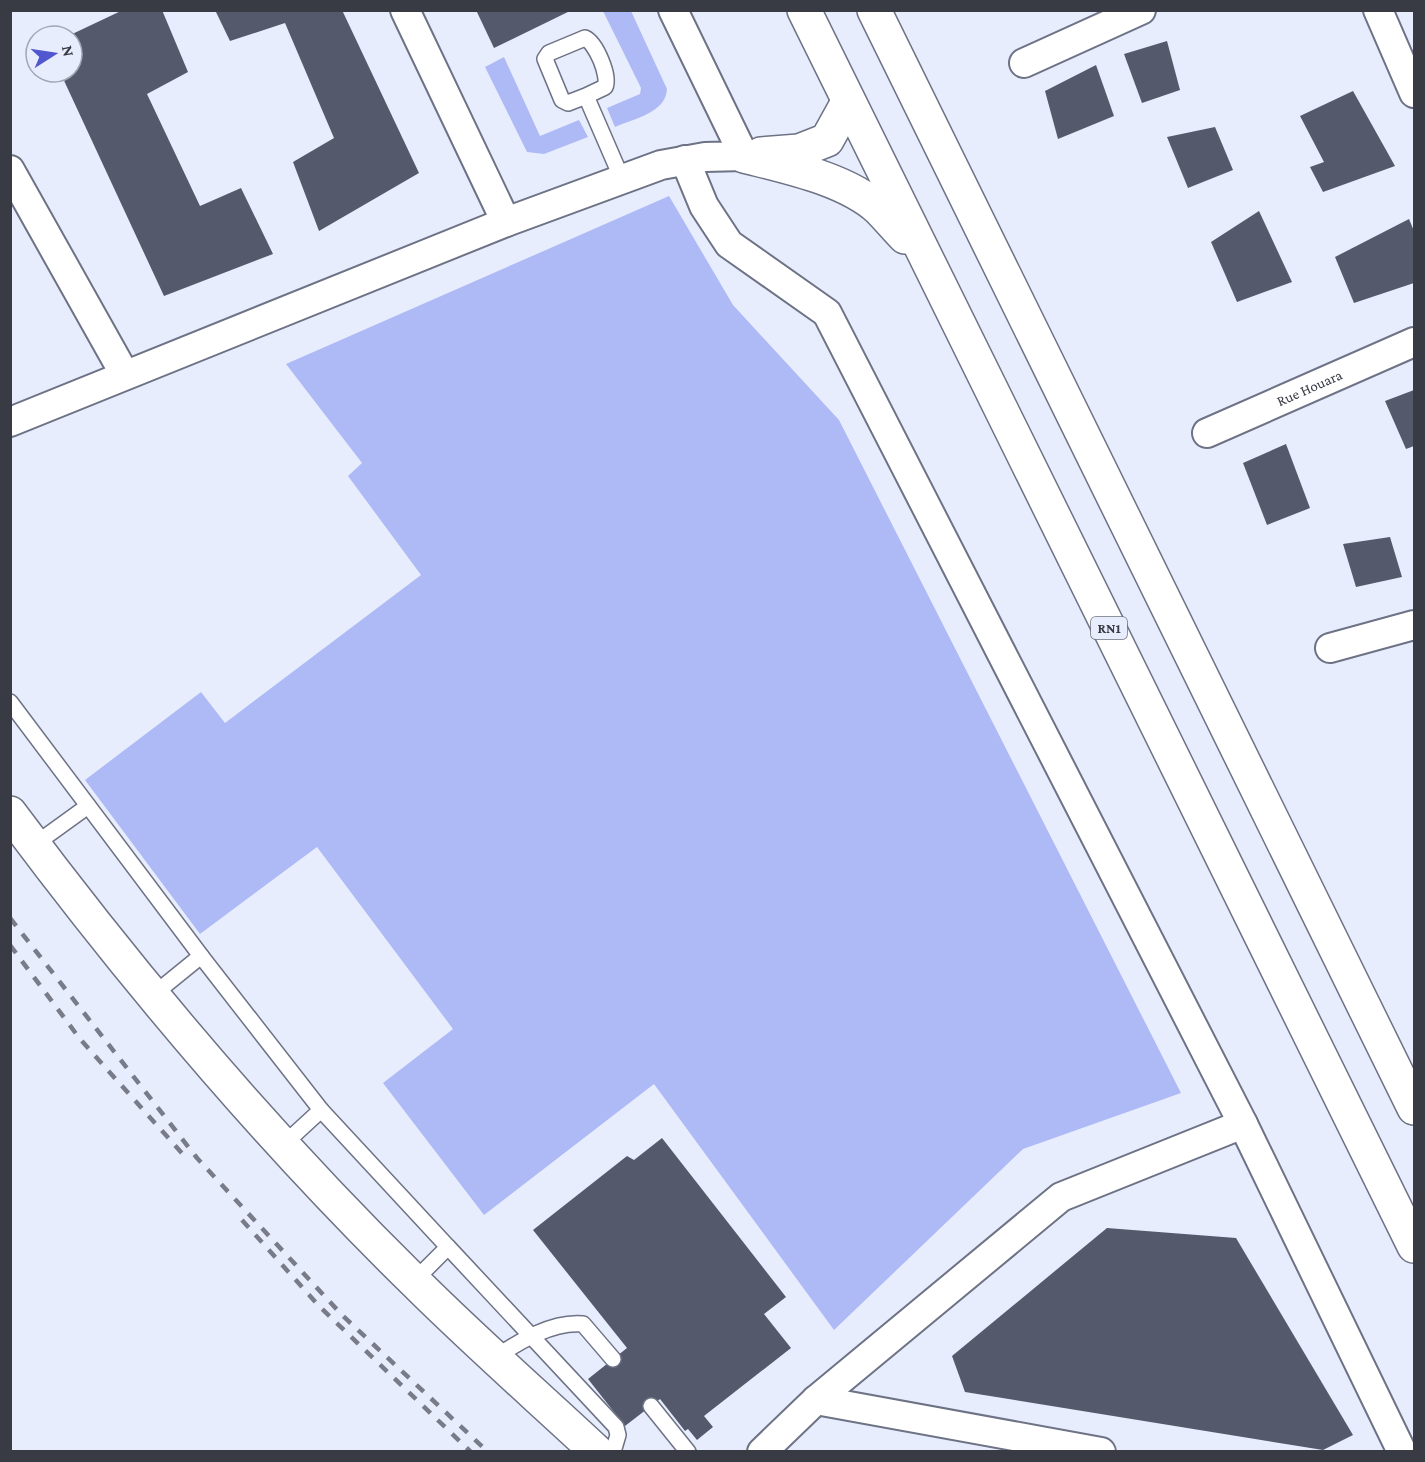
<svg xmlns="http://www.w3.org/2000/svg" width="1425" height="1462" viewBox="0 0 1425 1462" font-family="'Crimson Pro',serif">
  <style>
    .green { fill: #aebaf6 }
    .building { fill: #55596c }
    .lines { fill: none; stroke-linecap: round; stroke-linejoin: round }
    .service-casing { stroke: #6d7285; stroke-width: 18 }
    .minor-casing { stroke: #6d7285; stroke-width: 32 }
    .primary-casing { stroke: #6d7285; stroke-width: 36 }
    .trunk-casing { stroke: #6d7285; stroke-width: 36 }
    .service { stroke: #fff; stroke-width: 15 }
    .minor { stroke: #fff; stroke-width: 28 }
    .primary { stroke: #fff; stroke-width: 33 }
    .trunk { stroke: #fff; stroke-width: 33 }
    .rail { stroke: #797c88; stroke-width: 4.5; stroke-dasharray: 10 10; stroke-linecap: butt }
    .labels { text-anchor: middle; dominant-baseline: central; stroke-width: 6; stroke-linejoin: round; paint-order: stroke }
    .shield { fill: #e8edfe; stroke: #6e707c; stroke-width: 1.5 }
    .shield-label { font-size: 14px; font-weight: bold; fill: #393b44 }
    .street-label { font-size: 15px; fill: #393b44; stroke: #e8edfe }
  </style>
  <rect width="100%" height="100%" fill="#e8edfe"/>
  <!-- green -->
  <g class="green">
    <path d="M603,11H631L667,89C666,113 633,119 615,127L607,108L640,94L641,88Z"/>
    <path d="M504,57L540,136L579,120L588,137L544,154L527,152L485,67Z"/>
    <path d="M669,196L733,305L839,420L1181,1093L1023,1149L834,1330L654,1084L484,1215L383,1083L453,1029L317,847L200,934L85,780L201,692L225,723L421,575L348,476L362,463L286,364Z"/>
  </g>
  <!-- building -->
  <g class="building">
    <path d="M123,10H162L188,72L147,94L200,206L241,188L273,254L164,296L60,72H72V36H68Z"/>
    <path d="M215,10H342L419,173L319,231L293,162L334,138L285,23L230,41Z"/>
    <path d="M476,10H572L494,48Z"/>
    <path d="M1167,41L1180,90L1142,103L1124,54Z"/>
    <path d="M1096,65L1114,116L1058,139L1045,91Z"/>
    <path d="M1353,91L1395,166L1323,192L1310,167L1324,162L1300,116Z"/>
    <path d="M1215,127L1233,170L1188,188L1167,137Z"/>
    <path d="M1259,211L1292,282L1237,302L1211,242Z"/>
    <path d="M1409,219L1414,231V283L1354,303L1335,257Z"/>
    <path d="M1414,390V446L1406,449L1385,401Z"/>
    <path d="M1286,444L1310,508L1267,525L1243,463Z"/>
    <path d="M1390,537L1402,577L1356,587L1343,544Z"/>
    <path d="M662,1138L786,1297L764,1314L791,1348L704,1416L713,1427L697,1440L688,1429L685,1431L660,1399L625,1426L588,1379L627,1348L533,1230L627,1156L634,1160Z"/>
    <path d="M1107,1228L1236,1238L1353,1435L1323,1450L965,1392L952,1356Z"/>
  </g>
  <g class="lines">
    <!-- service casing -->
    <g class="service-casing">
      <g id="service">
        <path d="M586,96L568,103L562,100L545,59L549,53L585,38C596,43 610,76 605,87L586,96L622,179"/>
        <path d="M10,702L201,956L153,995"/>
        <path d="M34,845L88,806"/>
        <path d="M201,956L321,1110L283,1145"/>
        <path d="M321,1110L448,1247L414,1281"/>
        <path d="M448,1247L616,1427L618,1435L613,1452"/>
        <path d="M496,1357C520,1341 553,1321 583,1324L613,1359"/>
        <path d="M651,1406L688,1452"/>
      </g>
    </g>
    <!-- minor casing -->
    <g class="minor-casing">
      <g id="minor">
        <path d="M405,10L506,222"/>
        <path d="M1378,10L1414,93"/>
        <path d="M1024,63L1141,10"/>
        <path d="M685,160L704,206L729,244L827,313L1243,1124L1402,1452"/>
        <path d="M10,170L125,375"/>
        <path d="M10,422L506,222L661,165L705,157L744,156L673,10"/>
        <path id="s1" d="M1207,433L1414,342"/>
        <path d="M1330,648L1414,625"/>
        <path d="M816,1400L1101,1452"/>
        <path d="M762,1452L816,1400L1061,1197L1243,1124"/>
      </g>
    </g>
    <!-- primary casing -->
    <g class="primary-casing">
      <path id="primary" d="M10,813C133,978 267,1137 414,1281C473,1340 536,1395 597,1452"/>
    </g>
    <!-- trunk casing -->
    <g class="trunk-casing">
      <g id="trunk">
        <path d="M804,10L1414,1246"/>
        <path d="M874,10L1414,1108"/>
        <path d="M761,154L799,151L827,140L848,102"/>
        <path d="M744,156C787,167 846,179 879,209C888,218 896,228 905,237"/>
      </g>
    </g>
    <!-- service -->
    <use href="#service" class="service"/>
    <!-- minor -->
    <use href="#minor" class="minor"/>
    <!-- primary -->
    <use href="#primary" class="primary"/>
    <!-- trunk -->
    <use href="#trunk" class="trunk"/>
    <!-- rail -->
    <g class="rail">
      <path d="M10,918L197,1158L342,1315L488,1452"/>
      <path d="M10,945L80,1039L188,1160"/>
      <path d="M242,1220L319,1306L471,1452"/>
    </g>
  </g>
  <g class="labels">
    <!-- shield labels -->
    <rect class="shield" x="1091" y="617" width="36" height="22" rx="4.5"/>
    <g class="shield-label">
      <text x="1109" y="628">RN1</text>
    </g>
    <!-- street labels -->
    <g class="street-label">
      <text stroke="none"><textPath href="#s1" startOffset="112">Rue Houara</textPath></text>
    </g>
  </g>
  <!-- border -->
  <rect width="1425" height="1462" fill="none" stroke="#393b44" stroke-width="24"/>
  <!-- north arrow -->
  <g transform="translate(54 54) rotate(78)"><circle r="28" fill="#e8edfe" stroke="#a2a6b4" stroke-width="1.5"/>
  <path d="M0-4.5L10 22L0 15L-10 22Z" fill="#5158cf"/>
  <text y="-9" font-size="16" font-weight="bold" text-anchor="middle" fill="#393b44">N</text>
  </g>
</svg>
